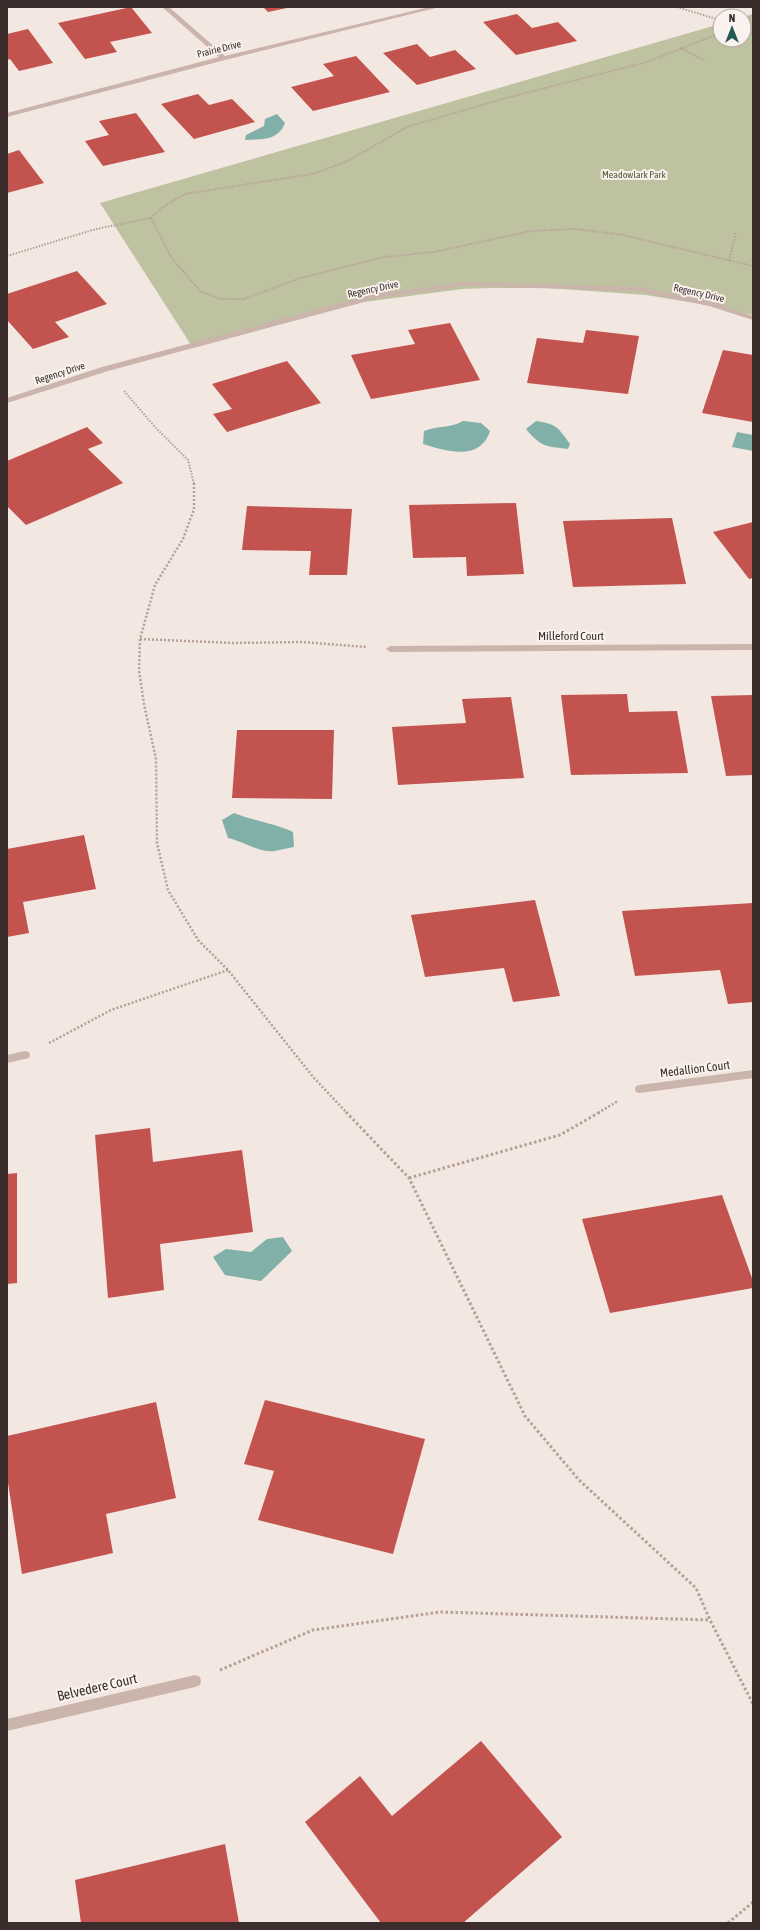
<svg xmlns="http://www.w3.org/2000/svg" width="760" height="1930" viewBox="0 0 760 1930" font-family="'Asap Condensed',sans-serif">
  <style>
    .green { fill: #bec2a1 }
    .water { fill: #80b0a8 }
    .building { fill: #c3534f }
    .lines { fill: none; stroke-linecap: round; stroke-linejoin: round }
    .path-far2 { stroke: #b79e97; stroke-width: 2; stroke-dasharray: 1.5 1.5; stroke-linecap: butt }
    .path-far1 { stroke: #b79e97; stroke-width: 2.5; stroke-dasharray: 2 2; stroke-linecap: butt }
    .path { stroke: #b79e97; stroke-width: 3; stroke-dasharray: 2.5 2.5; stroke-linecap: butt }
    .street { fill: #cbb4ac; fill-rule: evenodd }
    .labels { text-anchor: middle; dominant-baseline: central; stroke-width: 4; stroke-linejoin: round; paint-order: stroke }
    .far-street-label { font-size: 10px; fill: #3a2d2b; stroke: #faf2ee }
    .far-park-label { font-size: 10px; fill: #51582f; stroke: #faf2ee }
    .street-label { font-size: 12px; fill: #3a2d2b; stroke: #faf2ee }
    .near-street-label { font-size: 14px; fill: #3a2d2b; stroke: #faf2ee }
  </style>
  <rect width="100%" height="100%" fill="#f3e7e1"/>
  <!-- green -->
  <path class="green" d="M753,14V315L713,306L646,295L548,288H490L462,289L364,302L193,348L100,203L720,24V40H744V17Z"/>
  <!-- water -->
  <g class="water">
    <path d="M277,114L285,123C278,141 262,139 245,140L246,135L264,126L265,119Z"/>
    <path d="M463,421L481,423L490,431C480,462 446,451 423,444L424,431C439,425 449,429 463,421Z"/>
    <path d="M536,421C556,424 558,427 570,444L568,449C545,446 541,447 526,429Z"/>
    <path d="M737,432L753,435V451L732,447Z"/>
    <path d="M234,813C254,821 273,823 293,832L294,847C287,848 281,850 275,851C259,853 243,841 228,838L222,820Z"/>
    <path d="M283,1237L292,1251L261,1281L225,1275L213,1257L226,1249L251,1252L267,1239Z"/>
  </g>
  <!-- building -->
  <g class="building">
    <path d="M131,7L152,33L110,42L117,52L85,59L58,23Z"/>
    <path d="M263,7H287V8L268,12Z"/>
    <path d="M517,14L532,28L558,22L577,41L516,55L483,22Z"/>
    <path d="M28,29L53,63L19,71L10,59L7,60V34Z"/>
    <path d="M417,44L430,57L455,50L476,69L417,85L383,53Z"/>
    <path d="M356,56L390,92L313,111L291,87L334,76L323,64Z"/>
    <path d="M198,94L209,105L232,99L255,122L194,139L161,104Z"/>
    <path d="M136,113L165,152L103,166L85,141L109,135L99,121Z"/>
    <path d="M19,150L44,183L7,193V154Z"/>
    <path d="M77,271L107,304L55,322L69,337L33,349L7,320V294Z"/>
    <path d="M450,323L480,380L371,399L351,355L415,344L408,330Z"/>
    <path d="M586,330L639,336L628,394L527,383L537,338L583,343Z"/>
    <path d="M723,350L753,355V422L702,413Z"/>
    <path d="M287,361L321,403L227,432L213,414L232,409L212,384Z"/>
    <path d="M87,427L103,443L88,449L123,483L26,525L7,506V461Z"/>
    <path d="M516,503L524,574L467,576L466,557L413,558L409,505Z"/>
    <path d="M247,506L352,509L347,575H309L311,551L242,550Z"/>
    <path d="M672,518L686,584L573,587L563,521Z"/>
    <path d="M753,522V578L749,579L713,532Z"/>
    <path d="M627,694L629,712L677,711L688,773L571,775L561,695Z"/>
    <path d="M753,695V775L726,776L711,696Z"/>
    <path d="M511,697L524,778L398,785L392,727L466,723L462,699Z"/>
    <path d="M237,730H334L332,799L232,798Z"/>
    <path d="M84,835L96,889L23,902L29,933L7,937V849Z"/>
    <path d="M535,900L560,996L513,1002L504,968L425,977L411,915Z"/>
    <path d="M753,903V1002L728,1004L720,970L635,976L622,911Z"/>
    <path d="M150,1128L153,1162L242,1150L253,1232L160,1244L164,1290L108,1298L95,1135Z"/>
    <path d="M17,1173V1283L7,1284V1174Z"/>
    <path d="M722,1195L753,1281V1288L610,1313L582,1219Z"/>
    <path d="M265,1400L425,1439L393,1554L258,1520L274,1471L244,1464Z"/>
    <path d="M156,1402L176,1498L106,1514L113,1553L22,1574L7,1476V1436Z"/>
    <path d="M481,1741L562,1837L463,1923H381L305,1822L360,1776L392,1816Z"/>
    <path d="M225,1844L239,1923H81L75,1880Z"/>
  </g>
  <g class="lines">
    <!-- path-far2 -->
    <g class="path-far2">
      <path d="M677,7L720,20"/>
      <path d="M744,28L753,34"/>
      <path d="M720,33L647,62L502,99L407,127L346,162L312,174L185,194L164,206L151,218L171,257L200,291L221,299H244L301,278L384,257L434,252L531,231L576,229L623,235L753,266"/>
      <path d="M681,48L705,61"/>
      <path d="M7,256L96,229L151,218"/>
      <path d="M729,261L736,232"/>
      <path d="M124,391L155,427L188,460L194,484"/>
    </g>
    <!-- path-far1 -->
    <g class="path-far1">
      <path d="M194,483V509L183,539L155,585L140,639L139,670L144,704L156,759L157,843L168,890L198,940L228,970L314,1078L347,1113"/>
      <path d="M140,639L233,643L302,642L366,647"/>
      <path d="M49,1043L111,1010L228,970"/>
      <path d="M598,1113L618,1101"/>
    </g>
    <!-- path -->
    <g class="path">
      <path d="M346,1112L409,1178L525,1416L579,1480L696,1588L710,1620L753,1704"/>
      <path d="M409,1178L560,1135L600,1112"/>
      <path d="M220,1670L313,1630L440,1612L710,1620"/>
      <path d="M728,1923L753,1902"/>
    </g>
    <!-- street -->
    <g class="street">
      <path d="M162,7H169L225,56L429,7H440L225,60L7,117V113L219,57Z"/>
      <path d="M465,282L639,287L714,302L753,316V320L709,306L639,291L465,286L378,298L108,371L7,403V398L102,367L375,294Z"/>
      <path d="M753,644V650L390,652L386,649L390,646Z"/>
      <path d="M25,1051L29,1052L30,1055L29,1058L7,1063V1055Z"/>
      <path d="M753,1070V1078L640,1093L636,1092L635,1089L636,1086L640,1085Z"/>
      <path d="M195,1675L200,1677L201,1681L200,1685L195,1687L7,1731V1719Z"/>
    </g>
  </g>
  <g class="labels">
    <!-- far-street labels -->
    <g class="far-street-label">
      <text transform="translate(219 49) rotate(-14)">Prairie Drive</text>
      <text transform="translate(373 289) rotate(-12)">Regency Drive</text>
      <text transform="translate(699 293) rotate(13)">Regency Drive</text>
      <text transform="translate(60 373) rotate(-18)">Regency Drive</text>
    </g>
    <!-- far-park labels -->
    <g class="far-park-label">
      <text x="634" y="174">Meadowlark Park</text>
    </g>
    <!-- street labels -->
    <g class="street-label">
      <text x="571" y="636">Milleford Court</text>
      <text transform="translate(695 1069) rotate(-7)">Medallion Court</text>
    </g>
    <!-- near-street labels -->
    <g class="near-street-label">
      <text transform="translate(97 1687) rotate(-13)">Belvedere Court</text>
    </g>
  </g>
  <!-- border -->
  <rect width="760" height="1930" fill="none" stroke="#3a2d2b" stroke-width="16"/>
  <!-- north arrow -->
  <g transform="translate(732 28)"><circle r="19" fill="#faf2ee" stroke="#ada3a0"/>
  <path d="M0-3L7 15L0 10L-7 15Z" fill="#215b53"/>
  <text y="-6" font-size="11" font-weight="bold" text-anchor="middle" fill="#3a2d2b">N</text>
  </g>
</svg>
